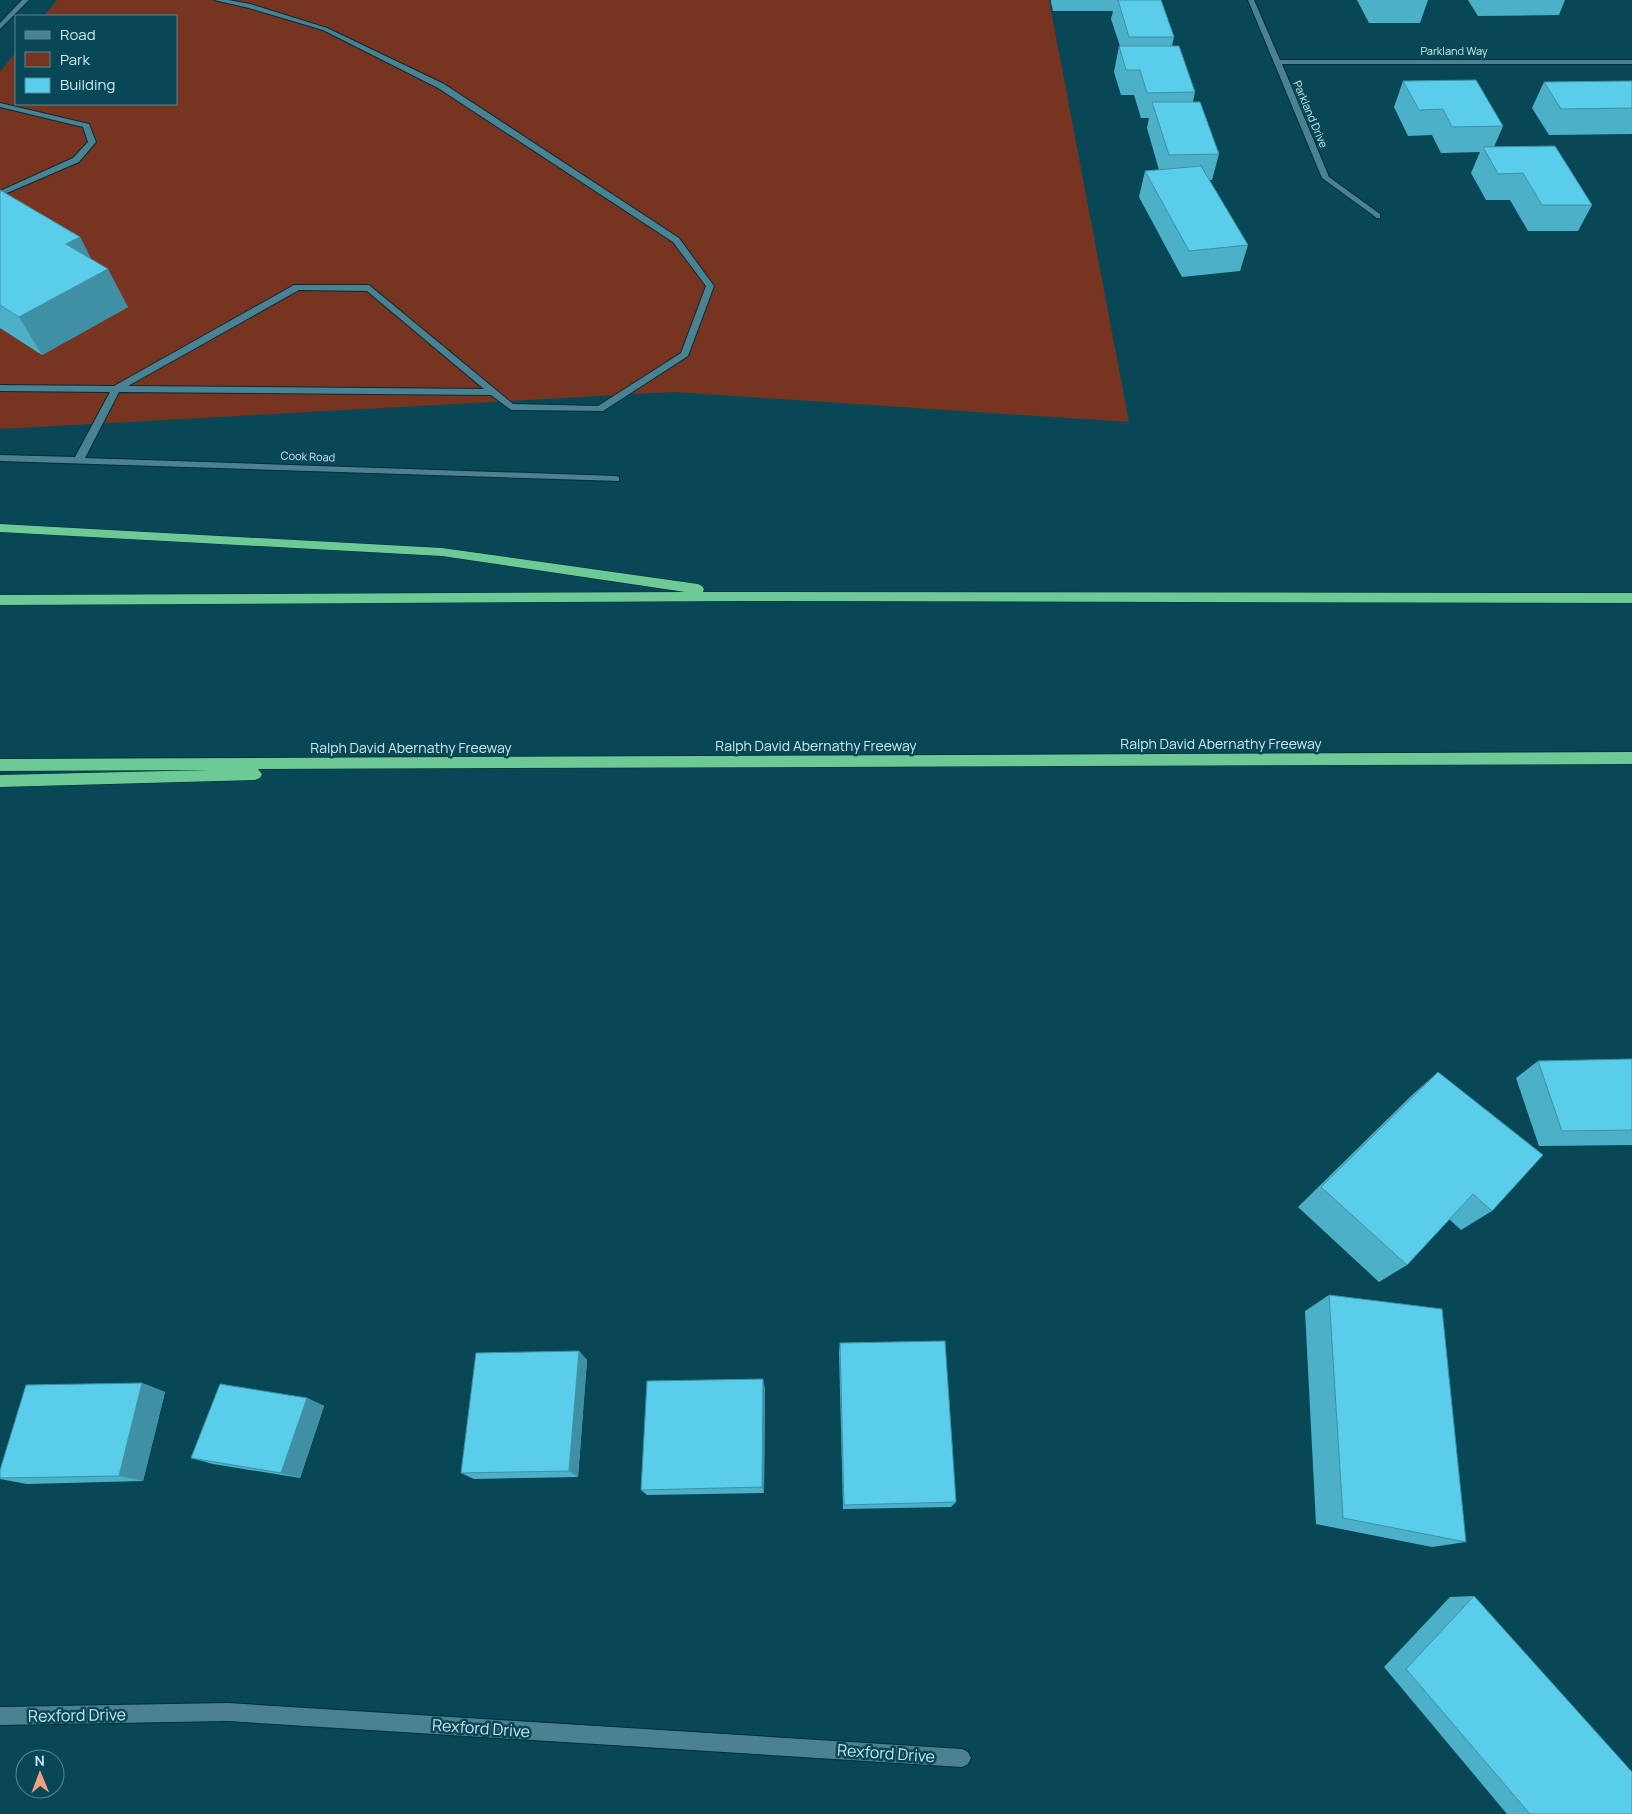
<svg xmlns="http://www.w3.org/2000/svg" width="1632" height="1814" viewBox="0 0 1632 1814" font-family="Manrope,sans-serif">
  <style>
    .green { fill: #773521 }
    .lines { fill: none; stroke-linecap: round; stroke-linejoin: round }
    .street-casing { stroke: #002c37; stroke-width: 2 }
    .highway-casing { stroke: #002c37; stroke-width: 1 }
    .street { fill: #4b8291; fill-rule: evenodd }
    .highway { fill: #6dc995; fill-rule: evenodd }
    .wall { fill: #4db0c9 }
    .shaded-wall { fill: #3f90a4 }
    .building { fill: #5acdea; stroke: #3f90a4 }
    .labels { text-anchor: middle; dominant-baseline: central; stroke-width: 5; stroke-linejoin: round; paint-order: stroke }
    .far-street-label { font-size: 11px; fill: #cde9f1; stroke: #084856 }
    .street-label { font-size: 14px; fill: #cde9f1; stroke: #084856 }
    .near-street-label { font-size: 16px; fill: #cde9f1; stroke: #084856 }
  </style>
  <rect width="100%" height="100%" fill="#084856"/>
  <!-- green -->
  <path class="green" d="M57,0H1049L1129,422L673,392L0,429V72L16,52V104H176V16H44Z"/>
  <g class="lines">
    <!-- street casing -->
    <g class="street-casing">
      <g id="street">
        <path d="M22,0H29L0,29V23Z"/>
        <path d="M214,0H228L250,4L327,28L444,84L679,238L714,286L688,356L603,411L511,410L491,395L119,392L85,458L616,476L619,477V481L0,461V455L75,457L110,392L0,391V385L114,386L294,285H369L513,404L598,406L681,353L706,286L673,242L438,88L323,30L249,8ZM299,290L367,291L484,389L128,386Z"/>
        <path d="M1248,0H1254L1280,60H1632V64H1282L1329,177L1380,214V218H1377L1322,178Z"/>
        <path d="M0,103L89,124L96,142L79,162L0,196V191L73,158L88,142L83,127L0,107Z"/>
        <path d="M228,1703L962,1749L968,1752L971,1758L968,1764L962,1767L228,1721L0,1725V1707Z"/>
      </g>
    </g>
    <!-- highway casing -->
    <g class="highway-casing">
      <g id="highway">
        <path d="M0,524L442,548L698,584L702,586L704,589L703,592L1632,593V603L749,601L0,605V595L685,592L442,556L0,532Z"/>
        <path d="M1632,752V764L258,769L262,774L260,778L255,780L0,787V775L209,770L0,771V759Z"/>
      </g>
    </g>
    <!-- street -->
    <use href="#street" class="street"/>
    <!-- highway -->
    <use href="#highway" class="highway"/>
  </g>
  <!-- wall -->
  <g class="wall">
    <path d="M1051,0H1161L1174,37L1172,46L1195,92L1193,102L1219,154L1212,180H1209L1248,245L1240,271L1182,277L1139,197L1145,171L1159,170L1147,128L1149,118H1141L1134,95H1121L1114,72L1119,46H1120L1111,19L1113,11H1053L1051,2Z"/>
    <path d="M1357,0H1428L1420,23H1369Z"/>
    <path d="M1468,0H1565L1559,15L1478,16Z"/>
    <path d="M1403,81L1503,126L1494,147L1592,205L1578,231H1528L1510,200H1486L1471,173L1480,152L1441,153L1432,135L1408,136L1394,107Z"/>
    <path d="M1632,81V134L1549,135L1532,108L1544,82Z"/>
    <path d="M0,190L80,237L91,259L128,307L42,355L0,328Z"/>
    <path d="M1632,1059V1145L1539,1146L1516,1078L1538,1061Z"/>
    <path d="M1438,1072L1492,1211L1461,1230L1449,1219L1407,1265L1379,1282L1298,1207L1411,1096Z"/>
    <path d="M1329,1295L1466,1542L1432,1547L1316,1524L1305,1311Z"/>
    <path d="M840,1343L956,1502L951,1507L843,1509L839,1352Z"/>
    <path d="M579,1351L587,1360L578,1477L474,1479L461,1473Z"/>
    <path d="M142,1383L165,1392L143,1481L27,1484L0,1479V1470Z"/>
    <path d="M765,1388L764,1493L647,1495L641,1490Z"/>
    <path d="M307,1398L324,1406L300,1478L213,1464L191,1458Z"/>
    <path d="M1474,1596L1632,1814H1507L1384,1667L1450,1597Z"/>
  </g>
  <!-- shaded-wall -->
  <g class="shaded-wall">
    <path d="M80,237L99,274L108,269L128,307L42,355L19,317L66,244Z"/>
    <path d="M579,1351L587,1360L578,1477L569,1471Z"/>
    <path d="M763,1379L765,1388L764,1493L762,1487Z"/>
    <path d="M142,1383L165,1392L143,1481L119,1476Z"/>
    <path d="M307,1398L324,1406L300,1478L281,1473Z"/>
  </g>
  <!-- building -->
  <g class="building">
    <path d="M1118,0H1161L1174,37H1129Z"/>
    <path d="M1119,46H1179L1195,92L1147,93L1140,70H1126Z"/>
    <path d="M1476,80L1503,126L1452,127L1443,109L1419,110L1403,81Z"/>
    <path d="M1632,81V108L1561,109L1544,82Z"/>
    <path d="M1152,102H1200L1219,154L1169,155Z"/>
    <path d="M1555,146L1592,205H1542L1523,173L1498,174L1483,147Z"/>
    <path d="M1201,166L1248,245L1189,251L1145,171Z"/>
    <path d="M0,190L80,237L66,244L108,269L19,317L0,305Z"/>
    <path d="M1632,1059V1130L1562,1131L1538,1061Z"/>
    <path d="M1438,1072L1543,1155L1492,1211L1473,1194L1407,1265L1321,1187Z"/>
    <path d="M1329,1295L1442,1309L1466,1542L1343,1518Z"/>
    <path d="M945,1341L956,1502L844,1505L840,1343Z"/>
    <path d="M579,1351L569,1471L461,1473L476,1353Z"/>
    <path d="M763,1379L762,1487L641,1490L647,1381Z"/>
    <path d="M142,1383L119,1476L0,1478V1470L26,1385Z"/>
    <path d="M220,1384L307,1398L281,1473L191,1458Z"/>
    <path d="M1474,1596L1632,1772V1814H1530L1406,1669Z"/>
  </g>
  <g class="labels">
    <!-- far-street labels -->
    <g class="far-street-label">
      <text x="1454" y="50">Parkland Way</text>
      <text transform="translate(1311 114) rotate(67)">Parkland Drive</text>
      <text transform="translate(308 456) rotate(2)">Cook Road</text>
    </g>
    <!-- street labels -->
    <g class="street-label">
      <text x="1221" y="743">Ralph David Abernathy Freeway</text>
      <text x="816" y="745">Ralph David Abernathy Freeway</text>
      <text x="411" y="747">Ralph David Abernathy Freeway</text>
    </g>
    <!-- near-street labels -->
    <g class="near-street-label">
      <text transform="translate(77 1715) rotate(-1)">Rexford Drive</text>
      <text transform="translate(481 1728) rotate(4)">Rexford Drive</text>
      <text transform="translate(886 1753) rotate(4)">Rexford Drive</text>
    </g>
  </g>
  <!-- legend -->
  <rect x="15" y="15" width="162" height="90" fill="#084856" stroke="#578894"/>
  <rect x="25" y="31" width="25" height="8" fill="#4b8291" stroke="#578894"/>
  <text x="60" y="40" font-size="15" fill="#cde9f1">Road</text>
  <rect x="25" y="52" width="25" height="15" fill="#773521" stroke="#578894"/>
  <text x="60" y="65" font-size="15" fill="#cde9f1">Park</text>
  <rect x="25" y="78" width="25" height="15" fill="#5acdea" stroke="#578894"/>
  <text x="60" y="90" font-size="15" fill="#cde9f1">Building</text>
  <!-- north arrow -->
  <g transform="translate(40 1774) rotate(359)"><circle r="24" fill="#084856" stroke="#578894"/>
  <path d="M0-4L9 19L0 12L-9 19Z" fill="#f39f86"/>
  <text y="-8" font-size="14" font-weight="bold" text-anchor="middle" fill="#cde9f1">N</text>
  </g>
</svg>
